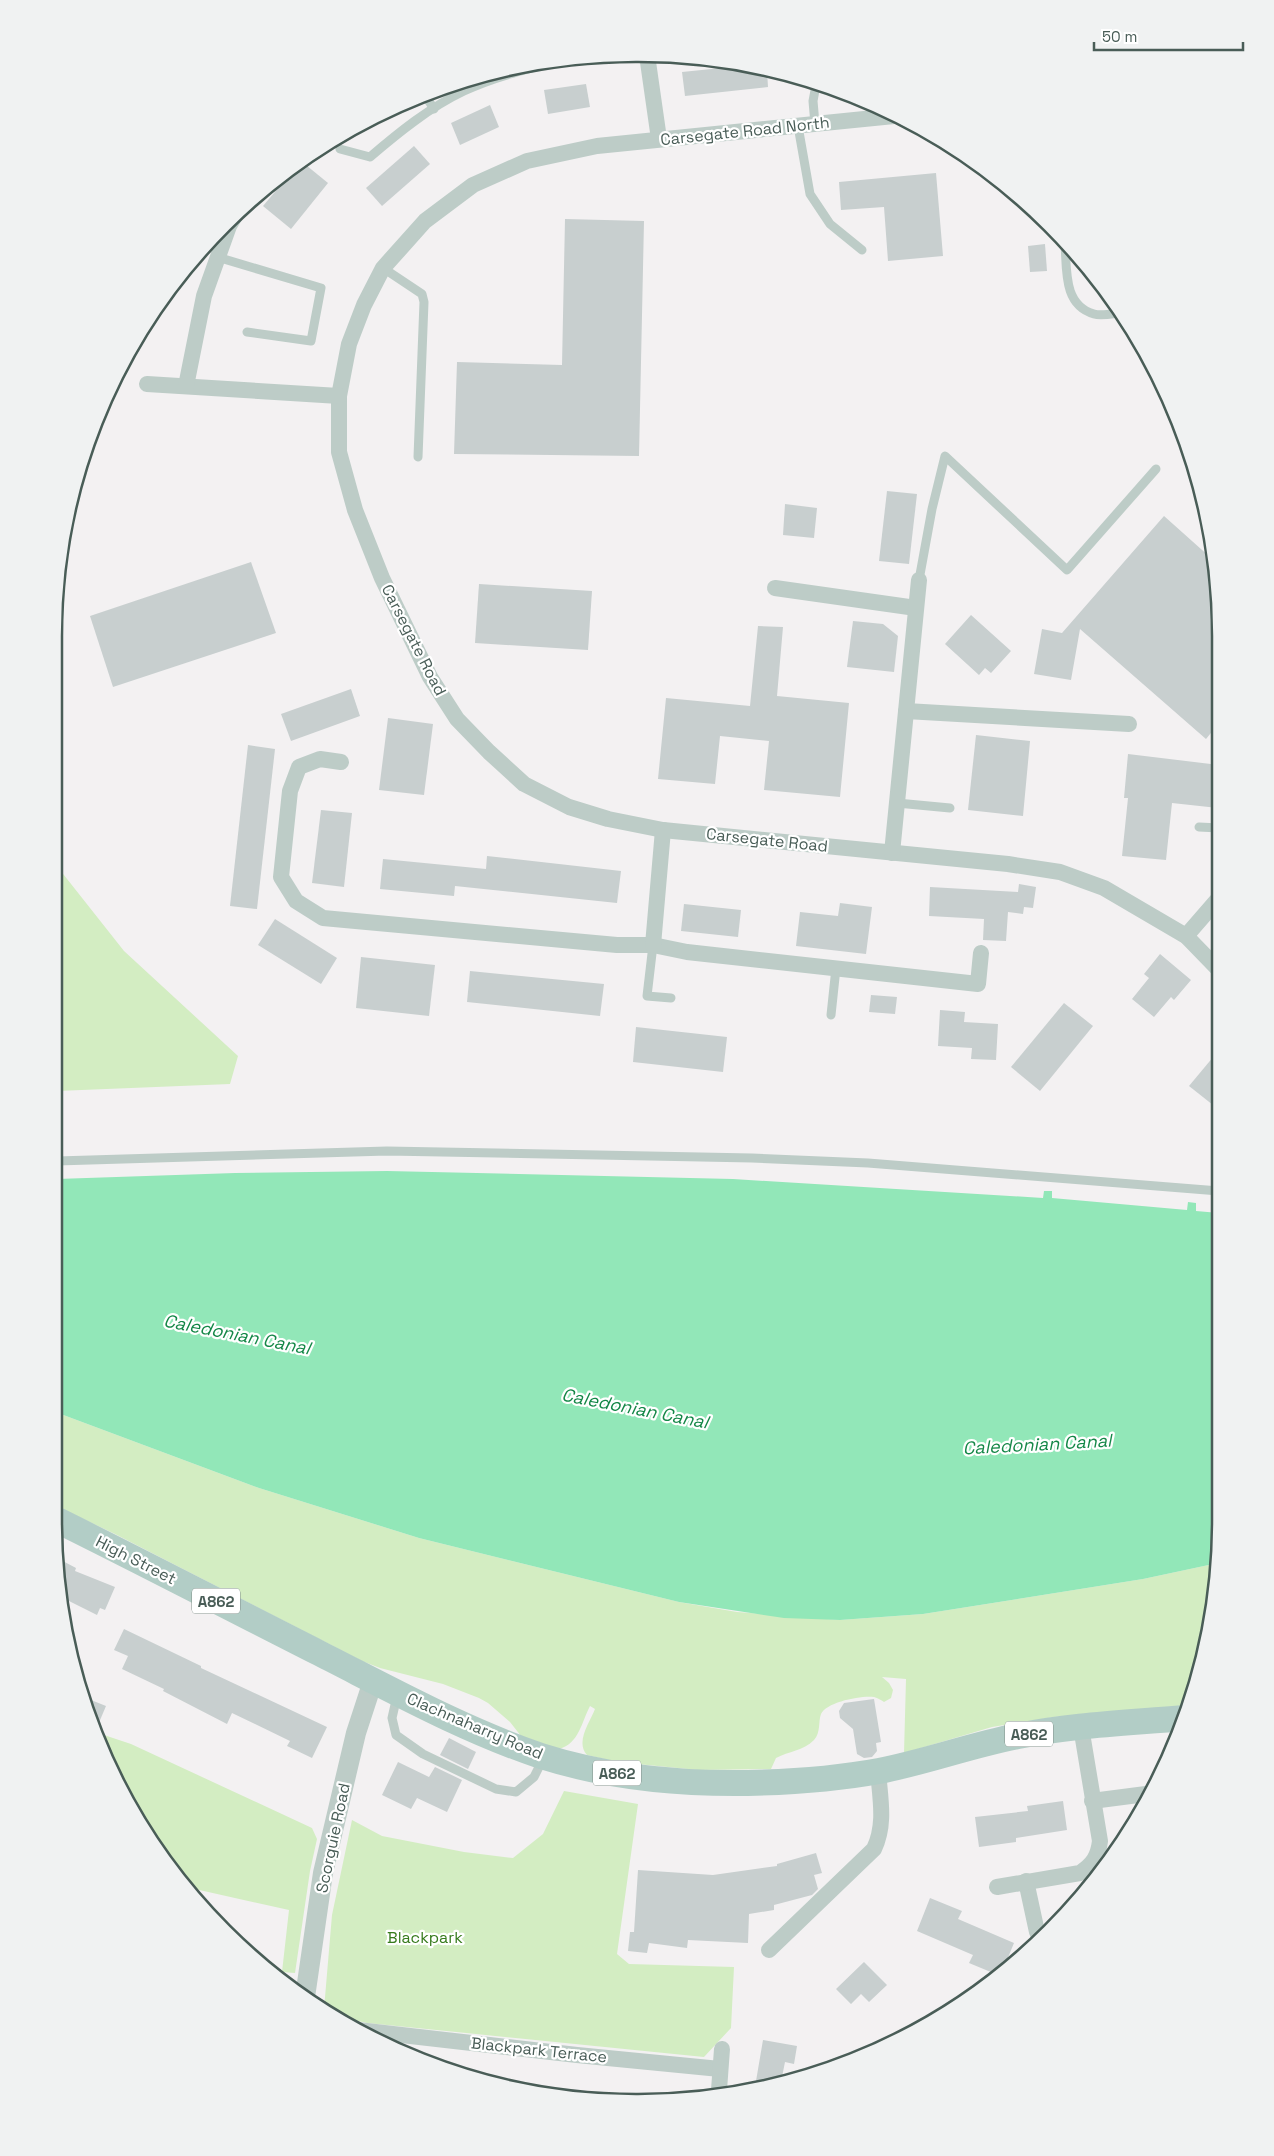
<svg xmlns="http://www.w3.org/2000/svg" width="1274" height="2156" viewBox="0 0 1274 2156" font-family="'Space Grotesk',sans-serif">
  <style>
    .green { fill: #d3edc2 }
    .water { fill: #92e7b8 }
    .building { fill: #c8cfcf }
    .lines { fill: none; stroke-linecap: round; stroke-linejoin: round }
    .service { stroke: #bdccc7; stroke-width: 9 }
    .minor { stroke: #bdccc7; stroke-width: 16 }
    .tertiary { stroke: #bdccc7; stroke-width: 20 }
    .primary { stroke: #b2cdc6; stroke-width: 26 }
    .labels { text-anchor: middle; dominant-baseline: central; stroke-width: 4.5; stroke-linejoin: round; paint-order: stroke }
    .shield { fill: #fff; stroke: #808e89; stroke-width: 1 }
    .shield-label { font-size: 15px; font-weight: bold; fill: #495d57 }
    .street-label { font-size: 16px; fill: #495d57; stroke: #fff }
    .park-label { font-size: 16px; fill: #367b1d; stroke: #fff }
    .water-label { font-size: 18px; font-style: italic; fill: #148747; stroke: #fff }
    .rim { fill: none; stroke: #495d57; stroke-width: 2.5 }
  </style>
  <rect width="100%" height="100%" fill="#f3f1f2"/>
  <!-- green -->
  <g class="green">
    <path d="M56,865L124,951L238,1056L230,1084L57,1091Z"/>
    <path d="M58,1413L259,1488L419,1538L679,1602L737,1612L840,1620L923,1614L1143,1579L1218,1563L1190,1705L1054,1717L992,1727L904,1753L906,1679L882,1677L889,1683L893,1690L891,1698L884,1702C881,1700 878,1698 874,1697C862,1695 826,1702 821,1714C818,1722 821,1732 814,1740C803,1751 789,1751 776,1758L771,1769L698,1770L617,1762L587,1755C575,1742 590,1722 595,1709L590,1706C582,1721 579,1744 559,1749L521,1736L510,1722L488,1703L479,1698L443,1684L380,1668L362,1661L115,1534L58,1507Z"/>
    <path d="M95,1732L131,1744L312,1828L317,1839L310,1871L295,1973L282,1972L289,1910L186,1887L174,1874L114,1777Z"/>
    <path d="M564,1791L638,1804L617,1954L629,1964L734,1967L731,2028L704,2057L367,2023L340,2017L324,2009L332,1915L352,1820L382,1836L464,1852L513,1858L543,1834Z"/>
  </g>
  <!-- water -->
  <path class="water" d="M387,1171L733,1179L1043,1198L1044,1191H1052V1198L1187,1210L1188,1202L1196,1203V1211L1219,1213L1218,1563L1143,1579L923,1614L840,1620L784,1618L679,1602L419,1538L259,1488L58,1413L57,1179L235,1173Z"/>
  <!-- building -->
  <g class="building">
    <path d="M751,65L767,70L768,87L685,96L682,72Z"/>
    <path d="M586,84L590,107L548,114L544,90Z"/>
    <path d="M490,105L499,127L460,145L451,123Z"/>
    <path d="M414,146L430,164L382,206L366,188Z"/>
    <path d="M301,161L328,183L291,229L263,206Z"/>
    <path d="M936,173L943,256L888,261L884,207L841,210L839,182Z"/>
    <path d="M565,219L644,221L639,456L454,454L457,362L562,365Z"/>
    <path d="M1045,244L1047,271L1030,272L1028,246Z"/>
    <path d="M887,491L917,494L909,564L879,561Z"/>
    <path d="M785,504L817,508L814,538L783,535Z"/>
    <path d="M1164,516L1211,558L1219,599V723L1206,739L1080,629L1071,680L1034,674L1042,629L1062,633Z"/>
    <path d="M251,562L276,633L113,687L90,616Z"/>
    <path d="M479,584L592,591L588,650L475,643Z"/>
    <path d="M971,615L1011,651L991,673L985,668L979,675L945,644Z"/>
    <path d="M853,621L883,624L898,636L894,672L847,667Z"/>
    <path d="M758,626L783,627L777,696L849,703L840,797L764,790L769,741L720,736L715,784L658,779L666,698L750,706Z"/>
    <path d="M351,689L360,716L291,741L281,714Z"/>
    <path d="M388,718L433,724L424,795L379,790Z"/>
    <path d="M976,735L1030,741L1023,816L968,810Z"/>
    <path d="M248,745L275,749L257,909L230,906Z"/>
    <path d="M1128,754L1219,765L1218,808L1172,803L1166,860L1122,856L1128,798H1124Z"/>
    <path d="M321,810L352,813L344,887L312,883Z"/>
    <path d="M487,856L621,871L617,903L455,886L454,896L380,889L383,859L486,869Z"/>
    <path d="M1019,884L1036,887L1033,908L1024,907L1023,914L1008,912L1006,941L983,940L984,919L929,916L930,887L1018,892Z"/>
    <path d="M840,903L872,907L866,954L796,946L800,912L838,916Z"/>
    <path d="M684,904L741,910L738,937L681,931Z"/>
    <path d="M275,919L337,958L321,984L258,945Z"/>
    <path d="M1160,954L1191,980L1174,1000L1171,997L1154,1017L1132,999L1149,978L1144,974Z"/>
    <path d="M361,957L435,965L429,1016L356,1008Z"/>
    <path d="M470,971L604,984L600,1016L467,1002Z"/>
    <path d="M871,995L897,997L895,1014L869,1012Z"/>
    <path d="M1064,1003L1093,1026L1040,1091L1011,1067Z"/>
    <path d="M940,1010L965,1012L964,1022L998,1024L996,1060L971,1059L972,1048L938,1046Z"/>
    <path d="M636,1027L727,1037L723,1072L633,1062Z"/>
    <path d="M1219,1050V1097L1213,1105L1189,1086Z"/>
    <path d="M59,1559L76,1568L75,1571L115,1587L105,1610L100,1608L97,1615L61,1597L60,1600Z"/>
    <path d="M124,1629L201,1666V1668L327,1727L312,1758L287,1746L290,1741L232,1713L227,1724L163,1691L164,1689L122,1669L128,1656L114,1650Z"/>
    <path d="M874,1699L881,1742L876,1743L877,1751L872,1757L864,1758L857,1754L853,1729L840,1718L839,1711L844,1703Z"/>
    <path d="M91,1700L106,1706L95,1732L87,1711Z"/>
    <path d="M449,1738L476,1752L468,1769L440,1755Z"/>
    <path d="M398,1762L429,1777L435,1767L462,1780L447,1812L417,1798L411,1809L382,1795Z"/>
    <path d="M1063,1801L1067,1830L1016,1838V1842L979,1847L975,1817L1028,1811L1027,1806Z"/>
    <path d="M816,1853L822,1873L814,1875L818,1889L812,1895L774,1905V1910L749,1914L748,1943L688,1940L687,1948L649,1943L647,1953L628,1951L630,1932H634L638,1870L713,1875L777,1866V1864Z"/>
    <path d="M930,1898L962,1911L958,1919L1014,1943L1002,1972L998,1975L969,1963L973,1955L917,1931Z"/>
    <path d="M864,1962L887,1985L869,2002L861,1994L851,2004L836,1989Z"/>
    <path d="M763,2040L797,2046L794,2064L785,2062L781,2082L773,2084L756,2081Z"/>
  </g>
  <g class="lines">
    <!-- service -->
    <g class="service">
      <path d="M425,95L434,109"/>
      <path d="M815,124L813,101L816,85"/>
      <path d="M798,126L810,194L830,224L862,250"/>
      <path d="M340,149L370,157C398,133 430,107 464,91C494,77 527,69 559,61"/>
      <path d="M1065,244C1067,270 1063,305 1094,314C1101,316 1111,314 1118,313"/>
      <path d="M217,257L321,288L311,341L247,332"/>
      <path d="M383,268L422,294L424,302L418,457"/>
      <path d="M919,580L932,509L945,456L1067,570L1156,469"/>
      <path d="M897,803L950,808"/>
      <path d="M1199,827L1219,828"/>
      <path d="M653,945L647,996L671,998"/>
      <path d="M831,1015L836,968"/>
      <path d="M57,1161L387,1151L752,1158L868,1163L1219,1191"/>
      <path d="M397,1696L392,1718L396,1735L423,1754L496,1789L516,1792L534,1777L543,1759"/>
    </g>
    <!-- minor -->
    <g class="minor">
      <path d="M647,55L659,139"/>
      <path d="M894,116L597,146L527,161L473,185L425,221L383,268L364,305L349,344L339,396V452L355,510L382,578L430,677L457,719L489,752L524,784L569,807L608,819L663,830L1008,864L1060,872L1104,888L1186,936L1219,970"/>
      <path d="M147,384L339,396"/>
      <path d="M186,386L204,296L229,226L235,216"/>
      <path d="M775,588L916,608"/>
      <path d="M906,711L1129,724"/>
      <path d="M341,762L320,759L299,767L290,791L281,877L296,901L323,918L617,945H653L687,952L978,984L981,953"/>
      <path d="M892,853L919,580"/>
      <path d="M1186,936L1219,898"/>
      <path d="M653,945L663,830"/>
      <path d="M1092,1801L1146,1794"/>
      <path d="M1026,1881L1037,1932"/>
      <path d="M997,1887L1080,1873C1093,1864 1098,1857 1100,1841L1081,1727"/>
      <path d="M769,1950L874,1849C886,1824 880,1798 878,1771"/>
      <path d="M358,2030L577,2055L720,2069"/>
      <path d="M719,2090L722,2049"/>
    </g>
    <!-- tertiary -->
    <path class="tertiary" d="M305,1997L323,1873L356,1733L373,1681"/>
    <!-- primary -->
    <path class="primary" d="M59,1521C146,1564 232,1609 319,1653C392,1690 464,1730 541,1756C607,1777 680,1784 748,1783C791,1782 836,1779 879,1771C926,1762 971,1745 1018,1736C1072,1725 1128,1723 1184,1718"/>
  </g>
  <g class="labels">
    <!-- shield labels -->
    <g class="shield">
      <rect x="192" y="1588.5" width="48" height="25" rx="4"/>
      <rect x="1005" y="1721.5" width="48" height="25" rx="4"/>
      <rect x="593" y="1760.5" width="48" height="25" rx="4"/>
    </g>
    <g class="shield-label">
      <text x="216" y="1601">A862</text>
      <text x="1029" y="1734">A862</text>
      <text x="617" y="1773">A862</text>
    </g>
    <!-- street labels -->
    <g class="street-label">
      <text transform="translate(745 131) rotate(-6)">Carsegate Road North</text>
      <text transform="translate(414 640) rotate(63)">Carsegate Road</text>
      <text transform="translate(767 840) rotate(6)">Carsegate Road</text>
      <text transform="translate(136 1560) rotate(27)">High Street</text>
      <text transform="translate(475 1726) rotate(23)">Clachnaharry Road</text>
      <text transform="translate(333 1838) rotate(-78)">Scorguie Road</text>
      <text transform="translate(539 2050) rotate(6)">Blackpark Terrace</text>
    </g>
    <!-- park labels -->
    <g class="park-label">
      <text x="425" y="1937">Blackpark</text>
    </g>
    <!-- water labels -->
    <g class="water-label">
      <text transform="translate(237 1334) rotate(11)">Caledonian Canal</text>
      <text transform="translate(635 1408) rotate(11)">Caledonian Canal</text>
      <text transform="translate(1037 1444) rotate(-3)">Caledonian Canal</text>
    </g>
  </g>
  <!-- crop -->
  <path d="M0 0H1274V2156H0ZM636 62H638A574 574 0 0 1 1212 636V1520A574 574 0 0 1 638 2094H636A574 574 0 0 1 62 1520V636A574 574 0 0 1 636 62Z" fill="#f0f2f2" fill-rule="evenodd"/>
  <path class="rim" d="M636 62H638A574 574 0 0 1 1212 636V1520A574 574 0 0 1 638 2094H636A574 574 0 0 1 62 1520V636A574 574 0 0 1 636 62Z"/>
  <!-- scale -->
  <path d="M1094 42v8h149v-8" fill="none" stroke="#495d57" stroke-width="2.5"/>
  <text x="1102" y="42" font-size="15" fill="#495d57" stroke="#ffffff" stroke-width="4" paint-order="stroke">50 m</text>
</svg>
